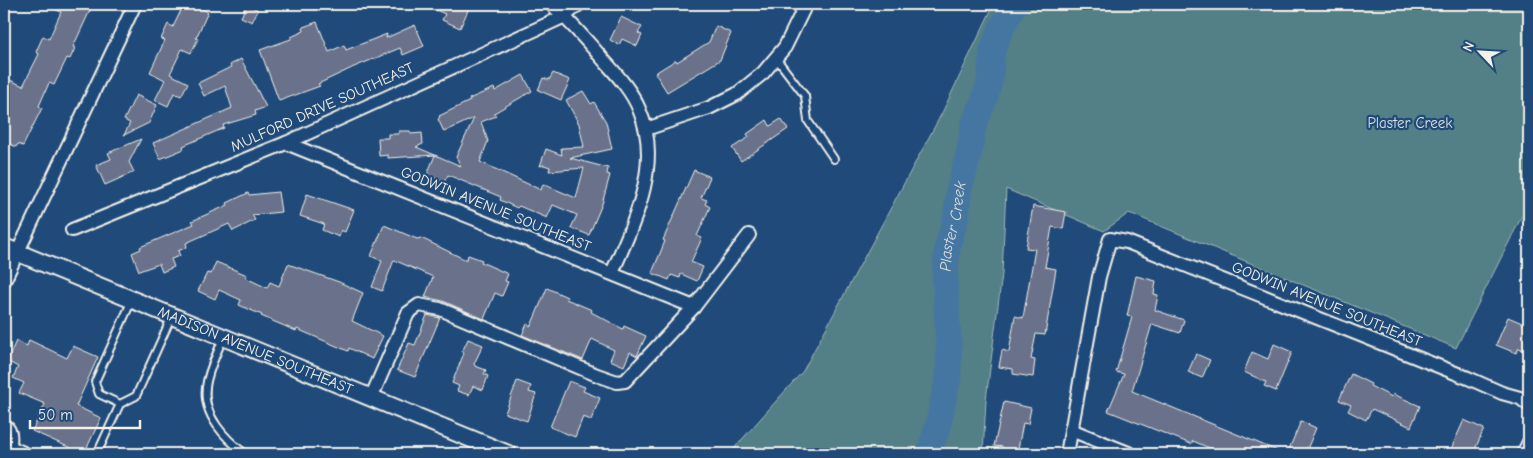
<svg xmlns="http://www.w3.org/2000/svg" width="1533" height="458" viewBox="0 0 1533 458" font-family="'Comic Neue',sans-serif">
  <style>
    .green { fill: #537f87; stroke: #a4b8b8 }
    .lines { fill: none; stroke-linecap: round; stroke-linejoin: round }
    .river { stroke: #4476a1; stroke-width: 26 }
    .building { fill: #6a728b; stroke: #f4f1e8 }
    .service-casing { stroke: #f4f1e8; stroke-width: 10 }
    .minor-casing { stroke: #f4f1e8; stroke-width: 16 }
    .tertiary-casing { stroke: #f4f1e8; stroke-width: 20 }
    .service { stroke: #1f4a7a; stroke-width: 6 }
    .minor { stroke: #1f4a7a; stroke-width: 12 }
    .tertiary { stroke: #1f4a7a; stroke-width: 16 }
    .labels { text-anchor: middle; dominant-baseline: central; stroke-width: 4.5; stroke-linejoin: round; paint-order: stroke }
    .street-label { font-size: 15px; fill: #f4f1e8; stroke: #1f4a7a }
    .park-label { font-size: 15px; fill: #dce0d9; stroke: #1f4a7a }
    .water-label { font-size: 16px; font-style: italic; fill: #dadfdd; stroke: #1f4a7a }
  </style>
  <rect width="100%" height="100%" fill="#1f4a7a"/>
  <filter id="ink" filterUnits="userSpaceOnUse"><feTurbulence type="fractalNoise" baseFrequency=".02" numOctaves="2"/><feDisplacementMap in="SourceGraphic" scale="10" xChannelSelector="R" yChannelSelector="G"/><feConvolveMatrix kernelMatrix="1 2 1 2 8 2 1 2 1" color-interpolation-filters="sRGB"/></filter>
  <g filter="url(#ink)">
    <!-- green -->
    <path class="green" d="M994,4H1529V202L1456,348L1129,213L1104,231L1006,189L1002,274L986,400L983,454H729L803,371L942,113Z"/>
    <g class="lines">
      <!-- river -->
      <path class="river" id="s1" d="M929,454L938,425L948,379L949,350L945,281L947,249L956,217L959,190L969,153L974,124L985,98L990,79L992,52L1001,29L1015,4"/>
    </g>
    <!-- building -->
    <g class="building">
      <path d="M44,4H93L73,47L75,48L70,59L67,58L54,85L49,83L39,106L42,108L23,146L18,144L16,147L4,141V93L10,80L23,86L39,54L36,52L43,36L49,39L61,12Z"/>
      <path d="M184,4H192L208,12L196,38L198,39L191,53L182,49L170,74L188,83L181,96L174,93L168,106L155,100L165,80L150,72L165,40L161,39L168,24L173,27Z"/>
      <path d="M247,4L258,10L252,22L241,17Z"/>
      <path d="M422,4H463L470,6L460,28L442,20L445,14Z"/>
      <path d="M621,17L642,27L638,33L642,35L637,46L622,39L619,45L610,40Z"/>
      <path d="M317,22L329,52L344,45L346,50L387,34L386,38L415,25L424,46L403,55L400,48L354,67L318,84L320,86L279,101L260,50L291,39V37L304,31L303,27Z"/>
      <path d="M716,26L731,33L720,60L667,92L655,73L676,60L677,62L709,42Z"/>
      <path d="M241,59L266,107L255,111L256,115L223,125L224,128L183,146L184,149L160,159L153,143L232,108L225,86L204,96L198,83L231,67L230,65Z"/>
      <path d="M553,73L570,80L561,100L538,90L543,78L549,80Z"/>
      <path d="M523,75L532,91L494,113L496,116L481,122L488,141L480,162L541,190L543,184L576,198L584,168L549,171L550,167L544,165L540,166L546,149L562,155L561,148L584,147L579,124L566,100L583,91L591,104L594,102L606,122L612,149L570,158L608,168L607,174L610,175L602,204L589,235L571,228L577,215L553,205L547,218L519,206L517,208L500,200L501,197L448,175L444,182L427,175L435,155L461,166L456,157L474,118L444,132L438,119L440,117L439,116L470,101L469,99L494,88L495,91Z"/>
      <path d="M136,95L157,105L149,123L124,135L130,123L124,120Z"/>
      <path d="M781,119L788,129L741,161L732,148L749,137L747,134L767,120L770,126Z"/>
      <path d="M399,131H410L411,134L422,133L423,144L416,147L435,155L388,158V155L379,156L378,138H388V134H399Z"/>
      <path d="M141,139L129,162L134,172L105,185L96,165L111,159L108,153Z"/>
      <path d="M694,170L710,177L701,198L707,200L705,204L710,207L697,236L702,238L691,262L703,267L697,281L681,274L680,278L671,275L669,280L652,273L665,241L663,240Z"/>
      <path d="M278,192L281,212L252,215L255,220L233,231L229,224L186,243L187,247L178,251L180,256L171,259L174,267L162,272L159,264L139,271L132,253L141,249L140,247L194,224L192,221L228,205L227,203L248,193L249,195Z"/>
      <path d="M307,194L354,210L345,232L341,230L339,237L322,230L324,224L300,216Z"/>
      <path d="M1033,206L1066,212L1063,229L1052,227L1045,267L1056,269L1045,335L1036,334L1031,359L1035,360L1033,377L1013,374V369L999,367L1002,350L1009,352L1015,316L1023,318L1035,249L1026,248Z"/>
      <path d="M384,225L417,239L421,238L464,259H467L468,255L482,260L481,262L508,274L505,281L508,282L502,296L495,293L484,319L443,301L425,297L433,277L394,260L382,291L372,287L382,261L371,256Z"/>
      <path d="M216,262L247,275L246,278L267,288L270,282L279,286L288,264L339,282L363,293L352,321L383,336L372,359L349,348L348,351L297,329L296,331L261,316L262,315L239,305L241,300L219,290L215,299L198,291L207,273L211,274Z"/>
      <path d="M1136,276L1156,281L1154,294L1158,295L1155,310L1184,320L1180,333L1152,324L1132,391L1285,454H1212L1214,450L1193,441L1191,444L1108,411L1124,374L1116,372L1132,317L1127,316Z"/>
      <path d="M547,288L567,297L566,299L592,310L591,312L623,329L624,326L646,336L637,356L630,352L624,366L610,360L614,350L592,339L583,360L522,335L527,324L531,326Z"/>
      <path d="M427,315L440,318L415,377L397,370L409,343L415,345Z"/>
      <path d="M1508,317L1529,326V353L1519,348L1516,353L1496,345Z"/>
      <path d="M468,339L483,345L474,364L475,366L486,370L484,374L488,376L483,390L473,386L469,395L457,391L459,386L452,383L464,353L462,352Z"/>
      <path d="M29,340L67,358L73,346L98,357L76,406L101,418L84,454L32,431L45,404L19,393L24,383L13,378L18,367L7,361L16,341L27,346Z"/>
      <path d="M1274,344L1292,352L1276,391L1264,386L1266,382L1244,372L1252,352L1268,359Z"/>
      <path d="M1196,354L1210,360L1202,378L1188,372Z"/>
      <path d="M1351,374L1371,384L1370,386L1392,397L1393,394L1420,406L1411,427L1372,409L1366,420L1348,411L1351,405L1339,400Z"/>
      <path d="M517,381L531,386L529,392L536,394L527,421L505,413Z"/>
      <path d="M569,381L585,387L583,391L600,398L591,420L583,417L575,437L550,427Z"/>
      <path d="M1004,402L1031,408L1028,424L1023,423L1017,454H1002L1003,447L994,446Z"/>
      <path d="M1464,420L1484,429L1473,454H1463L1451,449Z"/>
      <path d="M1301,421L1316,428L1305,454H1287Z"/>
    </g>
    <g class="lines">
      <!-- service casing -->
      <g class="service-casing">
        <g id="service">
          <path d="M776,58L805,96L808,121L834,159"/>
          <path d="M223,338C217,354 208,370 206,387C202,415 226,440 246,454"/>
          <path d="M120,404L99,394L95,382L132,300"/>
          <path d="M4,422C14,427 14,435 13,445"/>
          <path d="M8,454L13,445L33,454"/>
          <path d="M97,454L120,404L136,396L172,316"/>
        </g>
      </g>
      <!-- minor casing -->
      <g class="minor-casing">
        <g id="minor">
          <path d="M551,4C569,20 585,39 601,57C614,72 631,89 639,109C663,164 634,222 612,273"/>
          <path d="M646,129L709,108L737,94L763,73L785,47L806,4"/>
          <path d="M286,143L694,307"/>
          <path d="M72,230L286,143L539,28L565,16L579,4"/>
          <path d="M4,281L135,4"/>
          <path d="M371,398L408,313L419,305L440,309L597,375L617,382L625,381L694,307L749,235"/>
          <path d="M1071,430L1131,454"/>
          <path d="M1067,454L1099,277L1110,239L1127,242L1468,378L1502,393L1520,398L1529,405"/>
          <path d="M1523,454L1529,442"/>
        </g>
      </g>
      <!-- tertiary casing -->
      <g class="tertiary-casing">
        <g id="tertiary">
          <path id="s2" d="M4,247L508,454"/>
        </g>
      </g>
      <!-- service -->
      <use href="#service" class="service"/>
      <!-- minor -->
      <use href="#minor" class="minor"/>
      <!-- tertiary -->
      <use href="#tertiary" class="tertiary"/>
    </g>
  </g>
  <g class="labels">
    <!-- street labels -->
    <g class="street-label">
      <text transform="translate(322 107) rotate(-24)">MULFORD DRIVE SOUTHEAST</text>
      <text transform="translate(496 209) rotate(22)">GODWIN AVENUE SOUTHEAST</text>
      <text transform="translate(1327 304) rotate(22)">GODWIN AVENUE SOUTHEAST</text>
      <text stroke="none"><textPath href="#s2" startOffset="272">MADISON AVENUE SOUTHEAST</textPath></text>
    </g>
    <!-- park labels -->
    <g class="park-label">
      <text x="1410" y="123">Plaster Creek</text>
    </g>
    <!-- water labels -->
    <g class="water-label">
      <text stroke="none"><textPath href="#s1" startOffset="231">Plaster Creek</textPath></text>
    </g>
  </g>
  <!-- margin -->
  <rect width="1533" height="458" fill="none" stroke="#1f4a7a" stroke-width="20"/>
  <rect x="10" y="10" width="1513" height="438" fill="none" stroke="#f4f1e8" stroke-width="2" filter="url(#ink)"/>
  <!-- north arrow -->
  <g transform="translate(1480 52) rotate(295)" stroke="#1f4a7a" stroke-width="4" paint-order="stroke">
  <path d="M0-4L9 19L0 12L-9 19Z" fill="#f4f1e8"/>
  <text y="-8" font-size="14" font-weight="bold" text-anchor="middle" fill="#f4f1e8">N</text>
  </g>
  <!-- scale -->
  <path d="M30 420v8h110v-8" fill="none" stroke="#f4f1e8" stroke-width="2.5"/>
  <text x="38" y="420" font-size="15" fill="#f4f1e8" stroke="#1f4a7a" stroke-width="4" paint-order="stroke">50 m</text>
</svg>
